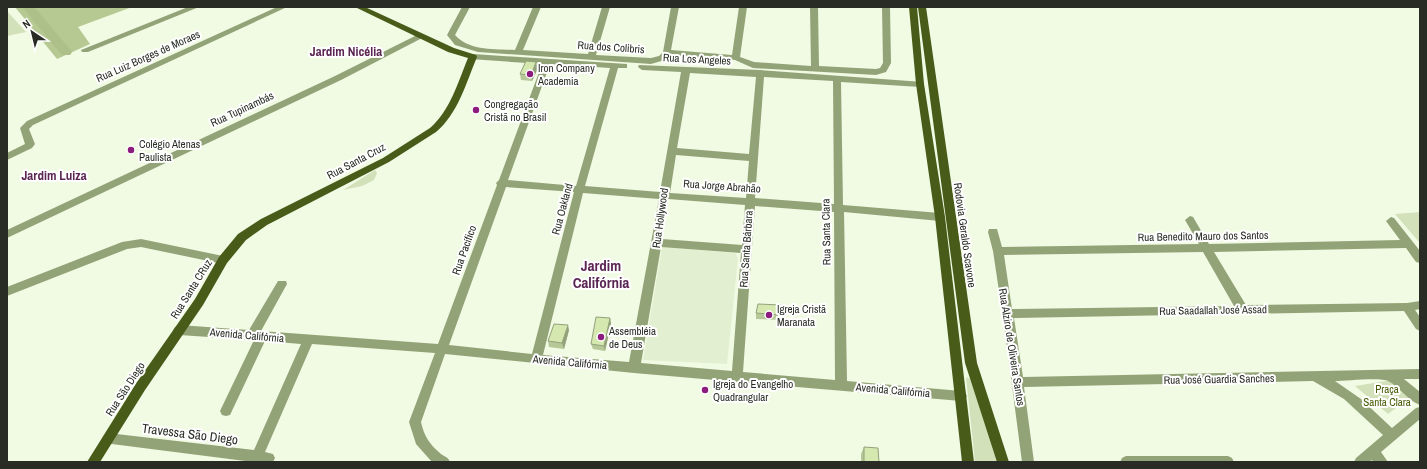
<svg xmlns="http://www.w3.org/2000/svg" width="1427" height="469" viewBox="0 0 1427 469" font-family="'Archivo Narrow',sans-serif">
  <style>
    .built { fill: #e3efd1 }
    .green { fill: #d3e1ba }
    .forest { fill: #b6c992 }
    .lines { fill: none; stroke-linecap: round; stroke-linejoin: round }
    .river { fill: #adc089; fill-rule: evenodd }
    .minor { fill: #93a378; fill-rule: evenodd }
    .major { fill: #485b19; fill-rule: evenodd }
    .wall { fill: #b6c897 }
    .shaded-wall { fill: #94a27b }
    .building { fill: #d4e8b0; stroke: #94a27b }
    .poi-dot { fill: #8c1b7e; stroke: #fff; stroke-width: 1.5 }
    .labels { text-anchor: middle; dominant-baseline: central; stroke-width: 4; stroke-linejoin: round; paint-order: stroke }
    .street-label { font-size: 11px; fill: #292c24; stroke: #fff }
    .poi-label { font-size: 11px; fill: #292c24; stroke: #fff; text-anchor: start }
    .park-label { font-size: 11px; fill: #475c04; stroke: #fff }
    .quarter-label { font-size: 13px; font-weight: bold; fill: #5b2653; stroke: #fff }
    .near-street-label { font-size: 13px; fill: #292c24; stroke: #fff }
    .district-label { font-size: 15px; font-weight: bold; fill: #5b2653; stroke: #fff }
  </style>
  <rect width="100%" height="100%" fill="#f1fae3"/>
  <!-- built -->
  <path class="built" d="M662,247L735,253L737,256L738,259L727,364L643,360Z"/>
  <!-- green -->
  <g class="green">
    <path d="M7,11L26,32L7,36Z"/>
    <path d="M375,170L377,173L374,180L362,186L343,190Z"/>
    <path d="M1420,212V243L1395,214Z"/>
    <path d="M966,377L970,379L999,462H975Z"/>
    <path d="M1392,380L1409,398L1388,414L1355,386Z"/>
  </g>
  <!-- forest -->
  <path class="forest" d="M15,7H132L78,27L90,44L57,59Z"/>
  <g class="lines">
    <!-- river -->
    <path class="river" d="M22,7H34L70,49L72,52L70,55H62Z"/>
    <!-- minor -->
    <g class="minor">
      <path d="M188,7H199L88,52H82L81,50Z"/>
      <path d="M277,7H287L33,125L29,129L35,144L32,148L7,160V153L25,144L20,128L27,121Z"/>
      <path d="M462,7H470L455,35C469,51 495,49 515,50L533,7H541L523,50L588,54L602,7H610L596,55L651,58L659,56L663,52L671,7H679L671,50L732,55L739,7H747L740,57L754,62L811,66L810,7H818L819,66L876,69L880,68L883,63L882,7H890L891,63L886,72L876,75L753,68L735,60L669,55L665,60L651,64L478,52L455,45L447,35Z"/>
      <path d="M419,34H422L426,36L341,80L7,238V230L335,76Z"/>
      <path d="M473,54L627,64V68H618L585,186L660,192L681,72L642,70L638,67L639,65L760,70L923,82L924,84L920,87L841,82L843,205L940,213L945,217L940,221L844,212L847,381L961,391L965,392L967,396L965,400L961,401L634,373L445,354L421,422C424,436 430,445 441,454C445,457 448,457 450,462H432L416,444L409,422L435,353L312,344L265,452L273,454L275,458L273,462H253L104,443L102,439L104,435L108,433L254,450L301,344L265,341L230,415L226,416L222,415L220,411L254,340L179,335L175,333L173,330L175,327L179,325L249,330L278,281H286L287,284L261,331L438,344L497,185L496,183L499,180L542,64L470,59V55ZM550,64L610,68L576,186L508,180ZM690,73L756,77L749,154L677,148ZM764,77L833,81L834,204L755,198ZM676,155L749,161L746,198L670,193ZM506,187L574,192L532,354L449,345ZM583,193L659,199L629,362L543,355ZM668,199L745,205L742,245L662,239ZM755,206L834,212L835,380L743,372ZM661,247L741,253L732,371L641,363Z"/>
      <path d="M1190,216L1193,217L1209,244L1400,240L1386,221L1391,217L1394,218L1420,251V263L1416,262L1406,248L1214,252L1246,305L1407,303L1420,301V309L1415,310L1420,317V331L1416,329L1404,311L1014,318L1023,377L1420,369V379H1404L1420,392V405C1408,401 1400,387 1388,381C1381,377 1344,381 1335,381L1361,399L1392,428L1416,408L1420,407V419L1381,452L1388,462H1373L1372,460L1369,462H1354L1356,458L1383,435L1344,399L1313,381L1024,387L1034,462H1022L1003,317L1001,314L1002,311L993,251L988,232L989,229H997L1002,247L1199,244L1185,220ZM1203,252L1234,306L1012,309L1004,255Z"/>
      <path d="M141,239L223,256L227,257L228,260L227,263L223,264L141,247L127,249L7,296V287L122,242Z"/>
      <path d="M1126,456H1228L1232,458L1234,462H1120L1122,458Z"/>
    </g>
    <!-- major -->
    <g class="major">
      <path d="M355,7H365L454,48L476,55L477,57C466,83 458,114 436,132L389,162L267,225L246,240L227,263L203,305L145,390L100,462H87L137,382L195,299L219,257L238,234L261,219L383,158L430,128C450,111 458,82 468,58L448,52Z"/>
      <path d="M909,7H917L924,84L945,217L974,462H962L935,217L916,84Z"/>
      <path d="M918,7H926L977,363L1009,462H997L965,363Z"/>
    </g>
  </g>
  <!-- wall -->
  <g class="wall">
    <path d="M538,68L532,81L521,80L520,74Z"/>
    <path d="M756,313L782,315L781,320L756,319Z"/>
    <path d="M610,318L611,324L605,351L593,349L591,344Z"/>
    <path d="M569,330L564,349L549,347L548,341Z"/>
    <path d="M864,447L879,462H861V454Z"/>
  </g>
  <!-- shaded-wall -->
  <g class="shaded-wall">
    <path d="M536,62L538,68L532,81L531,75Z"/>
    <path d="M610,318L611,324L605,351L604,346Z"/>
    <path d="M568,325L569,330L564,349L562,343Z"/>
  </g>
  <!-- building -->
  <g class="building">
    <path d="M526,61L536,62L531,75L520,74Z"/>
    <path d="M758,304L781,305L782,315L756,313Z"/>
    <path d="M596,317L610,318L604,346L591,344Z"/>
    <path d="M554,324L568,325L562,343L548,341Z"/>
    <path d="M864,447L878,448L879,462H864Z"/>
  </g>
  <!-- markers -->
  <g class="poi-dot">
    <circle cx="530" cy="74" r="4"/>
    <circle cx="476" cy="110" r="4"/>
    <circle cx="131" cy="150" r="4"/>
    <circle cx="769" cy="315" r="4"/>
    <circle cx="601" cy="337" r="4"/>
    <circle cx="705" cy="390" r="4"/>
  </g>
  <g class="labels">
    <!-- street labels -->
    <g class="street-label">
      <text transform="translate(611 47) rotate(4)">Rua dos Colibris</text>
      <text transform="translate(148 56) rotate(-24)">Rua Luiz Borges de Moraes</text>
      <text transform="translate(697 59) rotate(3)">Rua Los Angeles</text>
      <text transform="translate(242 109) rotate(-25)">Rua Tupinambás</text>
      <text transform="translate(356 161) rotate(-28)">Rua Santa Cruz</text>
      <text transform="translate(722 186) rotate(4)">Rua Jorge Abrahão</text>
      <text transform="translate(562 209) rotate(-75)">Rua Oakland</text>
      <text transform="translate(660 218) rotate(-82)">Rua Hollywood</text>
      <text transform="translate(826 232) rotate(-91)">Rua Santa Clara</text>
      <text transform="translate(965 235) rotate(82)">Rodovia Geraldo Scavone</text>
      <text transform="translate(1203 236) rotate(-1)">Rua Benedito Mauro dos Santos</text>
      <text transform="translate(746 249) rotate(-86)">Rua Santa Bárbara</text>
      <text transform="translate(464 250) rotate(-70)">Rua Pacífico</text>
      <text transform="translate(191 289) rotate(-58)">Rua Santa CRuz</text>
      <text transform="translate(1213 310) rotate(-1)">Rua Saadallah José Assad</text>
      <text transform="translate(247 335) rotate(5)">Avenida Califórnia</text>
      <text transform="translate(1012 347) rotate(81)">Rua Alziro de Oliveira Santos</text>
      <text transform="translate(570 362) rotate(5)">Avenida Califórnia</text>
      <text transform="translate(1219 379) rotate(-1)">Rua José Guardia Sanches</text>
      <text transform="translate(125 389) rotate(-57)">Rua São Diego</text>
      <text transform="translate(893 390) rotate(5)">Avenida Califórnia</text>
    </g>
    <!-- poi labels -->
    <g class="poi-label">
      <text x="538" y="68">Iron Company<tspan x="538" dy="13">Academia</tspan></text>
      <text x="484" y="104">Congregação<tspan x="484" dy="13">Cristã no Brasil</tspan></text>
      <text x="139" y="144">Colégio Atenas<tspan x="139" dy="13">Paulista</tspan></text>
      <text x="777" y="309">Igreja Cristã<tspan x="777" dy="13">Maranata</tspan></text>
      <text x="609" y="331">Assembléia<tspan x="609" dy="13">de Deus</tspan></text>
      <text x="713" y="384">Igreja do Evangelho<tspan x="713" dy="13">Quadrangular</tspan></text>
    </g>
    <!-- park labels -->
    <g class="park-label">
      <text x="1387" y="389">Praça<tspan x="1387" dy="13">Santa Clara</tspan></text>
    </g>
    <!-- quarter labels -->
    <g class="quarter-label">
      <text x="346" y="51">Jardim Nicélia</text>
      <text x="54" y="175">Jardim Luiza</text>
    </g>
    <!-- near-street labels -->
    <g class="near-street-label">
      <text transform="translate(190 434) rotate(7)">Travessa São Diego</text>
    </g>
    <!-- district labels -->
    <g class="district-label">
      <text x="601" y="265">Jardim<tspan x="601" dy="17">Califórnia</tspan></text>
    </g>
  </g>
  <!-- border -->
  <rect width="1427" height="469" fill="none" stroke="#292c24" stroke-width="16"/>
  <!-- north arrow -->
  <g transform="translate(32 32) rotate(325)" stroke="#ffffff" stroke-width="3" paint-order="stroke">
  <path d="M0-3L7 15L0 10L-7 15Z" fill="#292c24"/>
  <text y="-6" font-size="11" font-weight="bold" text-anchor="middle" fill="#292c24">N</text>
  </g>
</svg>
